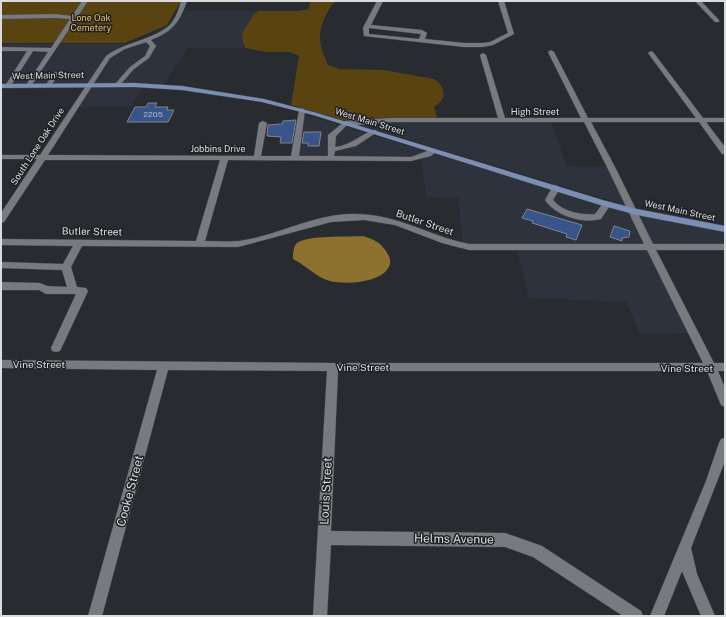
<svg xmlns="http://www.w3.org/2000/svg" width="726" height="617" viewBox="0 0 726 617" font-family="'Public Sans',sans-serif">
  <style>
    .built { fill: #2d323c }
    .green { fill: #584311 }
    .water { fill: #8d712e }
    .building { fill: #395488; stroke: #818489 }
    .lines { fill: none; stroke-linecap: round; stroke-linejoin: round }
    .minor-casing { stroke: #45474b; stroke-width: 1 }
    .major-casing { stroke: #45474b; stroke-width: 1 }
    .minor { fill: #777a7f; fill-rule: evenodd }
    .major { fill: #7b8fb5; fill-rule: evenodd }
    .labels { text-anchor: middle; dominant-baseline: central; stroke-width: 3; stroke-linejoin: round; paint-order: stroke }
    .number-label { font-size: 8px; fill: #b2bac9 }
    .far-park-label { font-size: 9px; fill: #e5bd5f; stroke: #1f2125 }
    .far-street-label { font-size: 9px; fill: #dadcdf; stroke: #1f2125 }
    .street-label { font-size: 10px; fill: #dadcdf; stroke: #1f2125 }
    .near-street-label { font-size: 12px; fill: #dadcdf; stroke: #1f2125 }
  </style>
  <rect width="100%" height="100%" fill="#282b2f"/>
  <!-- built -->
  <g class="built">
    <path d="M178,11H259L252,16L248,25L243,43L246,48H188L163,85L88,82L1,84V44H124L153,42L160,29L169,25Z"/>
    <path d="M92,86L133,87H143L131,107H79Z"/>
    <path d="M301,114L337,124L603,206L637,215L725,232V250L723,247H651L695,333L640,334L626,302L529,298L516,246H463L458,198L426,197L421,159L296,156Z"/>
    <path d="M438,121L551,122L567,166L610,167L625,205L353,123Z"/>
  </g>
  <!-- green -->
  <g class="green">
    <path d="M1,1H181L167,25L125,43H1Z"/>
    <path d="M310,1H337C331,4 330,8 327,13C316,34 319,44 328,65L340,69L383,70L434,79C446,87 448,99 434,107L438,121L353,123L291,105L299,56L290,52H265L246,48L243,43L242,33L254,14L259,11H299L309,9Z"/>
  </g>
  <!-- water -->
  <path class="water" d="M363,236C373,239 380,242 386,251C388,255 391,258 390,263C387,283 345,285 330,281C315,277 306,265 293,259C293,254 293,247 297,243C307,235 349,237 363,236Z"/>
  <!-- building -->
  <g class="building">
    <path d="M148,103H157L155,107H168L167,110H174L168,122H127L135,107H146Z"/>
    <path d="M296,120L292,143H280L281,137L267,136L268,125L282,124L283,121Z"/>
    <path d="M304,132H321L319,146H308V143H302Z"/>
    <path d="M527,209L582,225L576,240L566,237L567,234L532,223L533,221L522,218Z"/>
    <path d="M614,226L630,231L629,237L622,238V241L610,237Z"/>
  </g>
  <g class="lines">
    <!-- minor casing -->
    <g class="minor-casing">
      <g id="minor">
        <path d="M82,1H88L31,86L26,85L48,52L33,51L10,87H6L5,86L27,51H1V47L51,48L70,19L55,18L1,19V15L55,14L72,16Z"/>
        <path d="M181,1H187C179,23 173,31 151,40L156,46L149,58L134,69L120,85L115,84L130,67L145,56L150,46L146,42L125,49L110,58L48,155L254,156L259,123L263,121L267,123L261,156H291L299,110L302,108L305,110L299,156H328V135L345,121L392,118H498L480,55L483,53L486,55L505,118H581L548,52L551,50L554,52L588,118H696L648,53L651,51L653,52L703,118H725V122H706L725,147V154H722L699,122H591L615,167L653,244H725V250H656L714,363H725V371H718L725,388V407L721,405L707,371H338L331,531L505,533L542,546L641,611L643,616H623L533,557L505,547L331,545L327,616H313L327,371L168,370L102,616H88L157,370L1,368V360L333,363H703L647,250H469L442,243L395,225L364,220L331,222L238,247L82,246L71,267L77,287L86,288L88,291L60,351L56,352L52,351L51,348L76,294H46L39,290H1V282L40,283L47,286L67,287L62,270L1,268V262L63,264L73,246L1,245V239L196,241L220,160H45L4,222L1,223V213L37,159H1V155H40L106,56C124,42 162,38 173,21C177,15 179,8 181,1ZM392,122H584L607,167L644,244H469C425,235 396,212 348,214C310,216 276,236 239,241C228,242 216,241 205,241L228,160L411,161L431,156L437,151L433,149L411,157L334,156L335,151L356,146L377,132L376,130C368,129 351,146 335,147L336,136L346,126Z"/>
        <path d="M377,1H383L371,25L422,30L427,33L425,39L464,43H483L490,42L508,33L498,1H504L514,34L493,45L483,47H464L364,36L363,28ZM369,28L421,34L419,39L369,34Z"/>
        <path d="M695,1H701L719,20V22H715Z"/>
        <path d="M54,72L59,73L51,86H47L46,85Z"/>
        <path d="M556,185L560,188L553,200C563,212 581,215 595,214L604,202L607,201L611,204L601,219C582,224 556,216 545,200L553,186Z"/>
        <path d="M725,438V461L691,548L697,574L715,616H701L682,571L664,616H650L706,481L719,443L721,439Z"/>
      </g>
    </g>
    <!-- major casing -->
    <g class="major-casing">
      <path id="major" d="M134,83L182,86L264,99L317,113L606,201L637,209L725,226V232L637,215L600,205L313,115L262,102L182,90L134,87L1,88V84Z"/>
    </g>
    <!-- minor -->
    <use href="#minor" class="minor"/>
    <!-- major -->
    <use href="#major" class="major"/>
  </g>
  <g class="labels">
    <!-- number labels -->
    <g class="number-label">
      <text x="153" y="114">2205</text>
    </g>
    <!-- far-park labels -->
    <g class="far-park-label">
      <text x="91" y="17">Lone Oak<tspan x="91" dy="10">Cemetery</tspan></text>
    </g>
    <!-- far-street labels -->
    <g class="far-street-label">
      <text transform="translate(48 75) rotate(-1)">West Main Street</text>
      <text x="535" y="111">High Street</text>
      <text transform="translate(370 121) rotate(17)">West Main Street</text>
      <text transform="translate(37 146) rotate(-57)">South Lone Oak Drive</text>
      <text x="218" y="148">Jobbins Drive</text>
      <text transform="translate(680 210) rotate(12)">West Main Street</text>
    </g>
    <!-- street labels -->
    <g class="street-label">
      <text transform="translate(425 222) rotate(19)">Butler Street</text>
      <text transform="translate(92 231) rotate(1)">Butler Street</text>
      <text x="39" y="364">Vine Street</text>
      <text x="363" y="367">Vine Street</text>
      <text x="687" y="368">Vine Street</text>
    </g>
    <!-- near-street labels -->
    <g class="near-street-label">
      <text transform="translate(130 491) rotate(-75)">Cooke Street</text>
      <text transform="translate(326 491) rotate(-87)">Louis Street</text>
      <text transform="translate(454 539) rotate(1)">Helms Avenue</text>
    </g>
  </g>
  <!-- border -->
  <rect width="726" height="617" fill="none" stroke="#dadcdf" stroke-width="4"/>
</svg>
